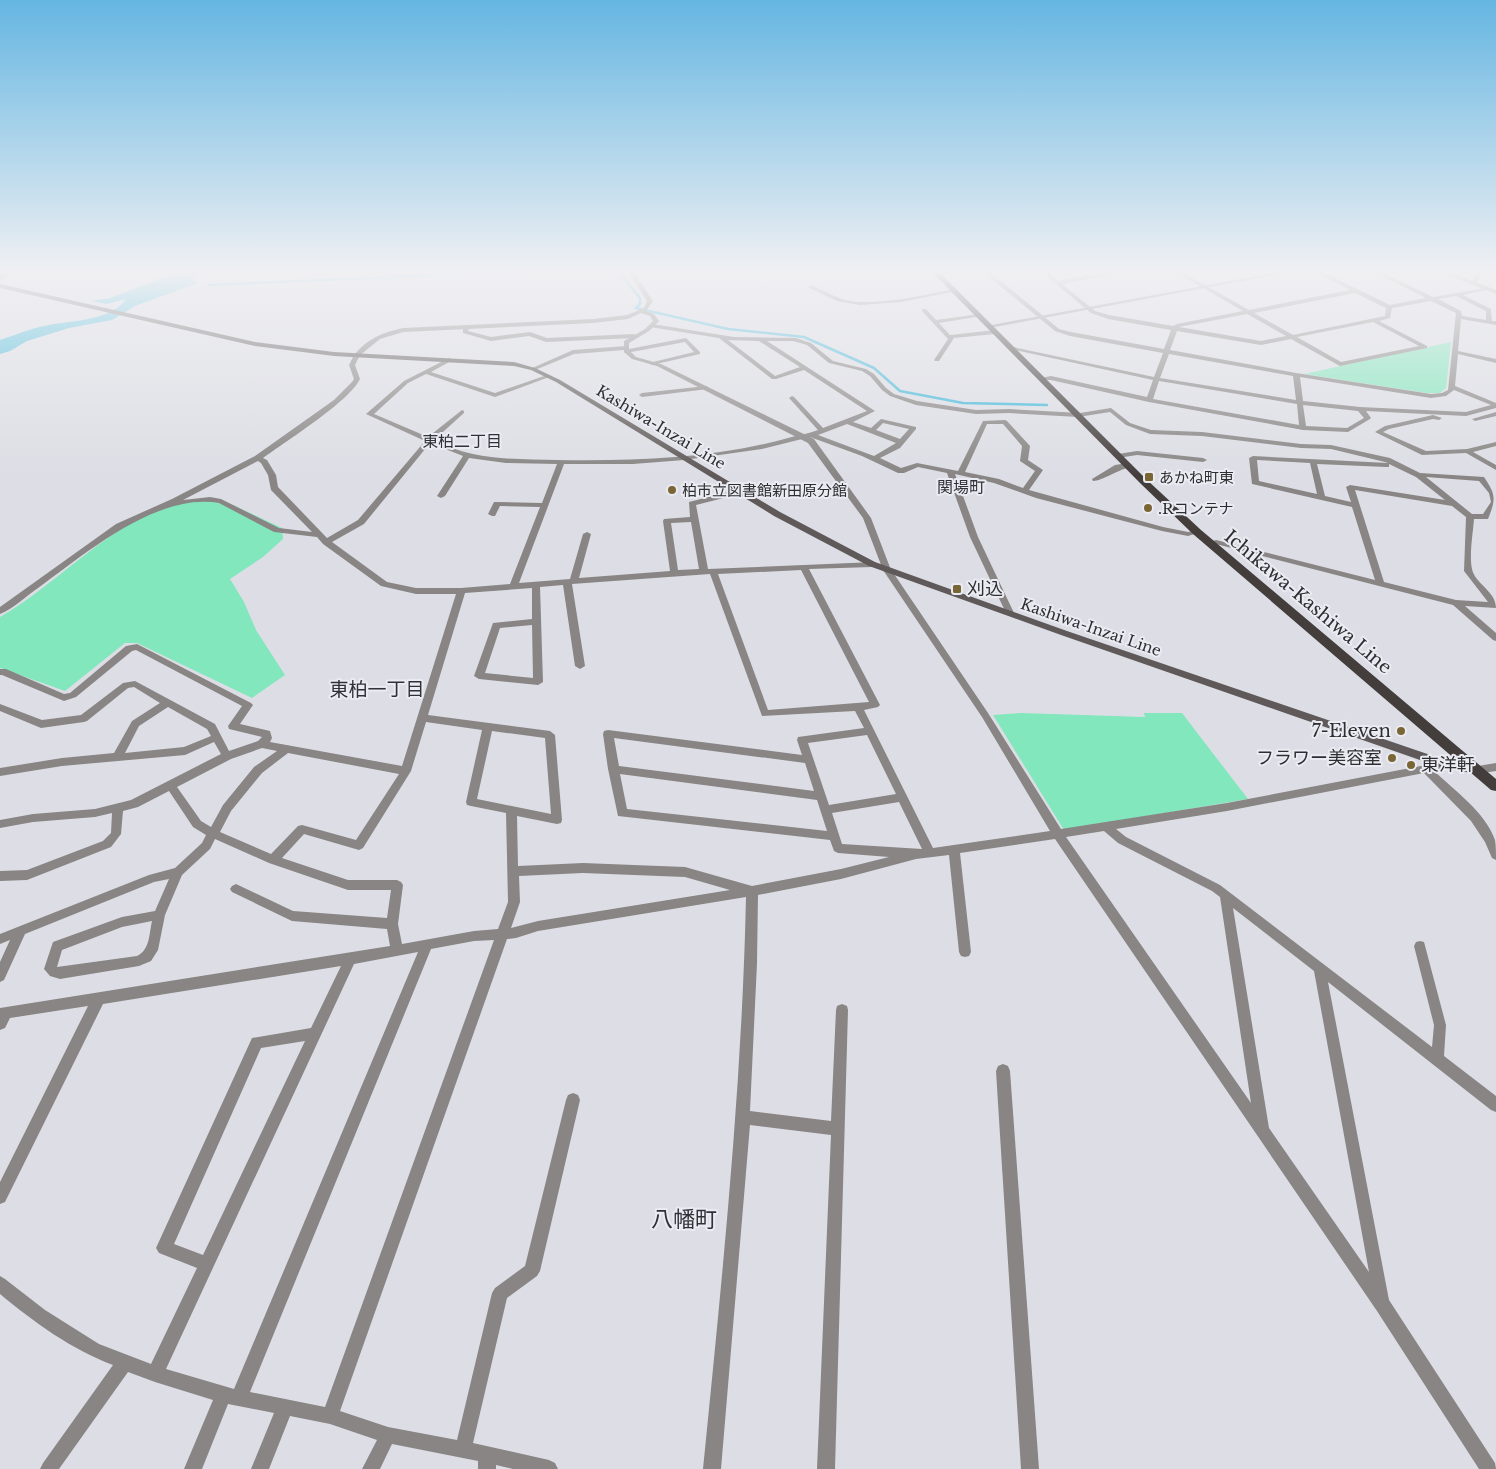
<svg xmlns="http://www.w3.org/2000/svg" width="1496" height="1469" viewBox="0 0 1496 1469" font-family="'Libre Baskerville','Noto Sans JP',serif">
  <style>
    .green { fill: #82e7bc }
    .water { fill: #41b9d9 }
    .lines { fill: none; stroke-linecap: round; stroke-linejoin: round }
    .stream { stroke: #41b9d9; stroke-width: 2.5 }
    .minor { fill: #888584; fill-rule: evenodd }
    .tertiary { fill: #888584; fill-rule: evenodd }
    .secondary { fill: #5f5a59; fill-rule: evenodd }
    .primary { fill: #433d3c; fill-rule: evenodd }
    .poi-dot { fill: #7a6534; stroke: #ebebf3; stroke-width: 2 }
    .labels { text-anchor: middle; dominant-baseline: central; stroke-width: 4; stroke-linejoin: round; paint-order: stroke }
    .far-street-label { font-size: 15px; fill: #2e2e31; stroke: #ebebf3 }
    .far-poi-label { font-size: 15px; fill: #2e2e31; stroke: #ebebf3; text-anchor: start }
    .far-neighbourhood-label { font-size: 16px; fill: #313237; stroke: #ebebf3 }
    .poi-label { font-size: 18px; fill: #2e2e31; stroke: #ebebf3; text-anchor: start }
    .street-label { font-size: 18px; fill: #2e2e31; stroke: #ebebf3 }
    .neighbourhood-label { font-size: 19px; fill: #313237; stroke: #ebebf3 }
    .near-neighbourhood-label { font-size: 22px; fill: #313237; stroke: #ebebf3 }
  </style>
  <rect width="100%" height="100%" fill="#dddee5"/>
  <!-- green -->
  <g class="green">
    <path d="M1451,342L1446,388L1440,393H1427L1304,374Z"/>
    <path d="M205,501L233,505L282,528L283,539L263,557L230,579L244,602L256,630L285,675L252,698L137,643H125L65,691L0,668V617C59,583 105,527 171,505C181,502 195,503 205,501Z"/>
    <path d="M1021,713L1145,717L1144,713H1182L1248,799L1064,830L993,715Z"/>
  </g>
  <!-- water -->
  <path class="water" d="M184,270H196V275L192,280L198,283L135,306L112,320L69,328L27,341L10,351L0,354V340C15,335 29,329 44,326C69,320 110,322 126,299L107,304L91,301L110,298Z"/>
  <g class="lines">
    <!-- stream -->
    <g class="stream">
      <path d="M617,270L640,298V304L636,308L728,329L804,337L874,368L900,391L963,403L1047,405"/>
      <path d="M208,285L551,270"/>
    </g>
    <!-- minor -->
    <g class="minor">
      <path d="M943,270H952L937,276L934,274Z"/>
      <path d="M979,270H986L991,273L1059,329L1071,332L1164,349L1171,330L1108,319L1091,313L1039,270H1045L1058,281L1121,270H1134L1062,284L1095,311L1109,315L1173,326L1177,324L1243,311L1172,270H1178L1249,310L1350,290L1311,270H1318L1390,305L1426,298L1370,270H1377L1433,297L1486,288V290L1463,295L1491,309L1492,321H1496V325L1461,319L1458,351L1496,359V363L1458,354L1455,386L1496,403V408L1466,416L1366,411L1371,418L1370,419L1348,432L1303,430L1149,402L1051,380H1041V378L1051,376L1147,397L1153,380L1010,349L1007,347L1008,346L1154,377L1163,353L1070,336L1055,331L987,275ZM1355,293L1386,308L1385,316L1293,335L1254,313ZM1456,296L1486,311V320L1462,316L1461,311L1438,299ZM1431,301L1456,313L1448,390L1442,393L1431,394L1296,373L1170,350L1177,331L1261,345L1291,339L1340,366L1427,348V346L1379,321L1390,318L1392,308ZM1247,314L1286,336L1261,341L1179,327ZM1373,322L1419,346L1341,362L1297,337ZM1169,354L1293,376L1296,400L1160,378ZM1300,377L1431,398L1446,396L1454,390L1491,405L1466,412L1360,407L1303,401ZM1159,381L1297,404L1299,425L1153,399ZM1303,405L1358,411L1364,418L1347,428L1306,426Z"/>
      <path d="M1478,270H1484L1475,285H1471Z"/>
      <path d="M809,286H813C824,290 834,297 845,300C875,307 924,295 954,289L957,291L901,302L860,305L837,301L809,288Z"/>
      <path d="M922,309H926L936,320L979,314L982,316L939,323L950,335L995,330L998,332L995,334L954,338L939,361H935L934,360L948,339L922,311Z"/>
      <path d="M652,324L734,337L796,338L811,343L833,361L866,369L874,374L886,388L894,394L917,401L976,410L1009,409L1080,413L1111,408L1130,423L1151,430L1202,432L1301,444L1331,445L1390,458L1420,473L1484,477C1496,495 1496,499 1488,519H1474C1473,533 1469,555 1472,569C1475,584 1496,591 1496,608L1465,606L1496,633V641L1493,640L1453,605L1216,544L1207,545L1206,543L1216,540L1375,580L1352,507L1252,484L1249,458L1253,456L1388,463L1385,462L1331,449L1301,448L1202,436L1150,434L1126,425L1110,412L1078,417L1009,413L976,414L916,405L890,396L882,390L870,376L862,371L829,363L807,345L793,341H767L875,411L853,422L871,428L881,419L916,427V429L900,448L880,458L901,468L917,463L958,471L983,421L1005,420L1007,421L1030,446L1028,460L1043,470L1029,490L1163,527L1188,532L1197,530L1201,532L1188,536L1162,531L1036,498L994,483L955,474L978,537L1014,613L1010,616L1006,613L970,537L947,473L918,467L904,473H898L862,456L810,437L762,449L684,460L633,464H564L519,583L570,579L583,534L587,532L591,534L579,578L670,571L663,521L664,519L690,517L689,502L740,489L744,491L743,493L696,505L708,569L875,562L876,564L872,567L809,569L880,705L878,707L864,710L933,848L1050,831L982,717L883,570L887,567L890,568L988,713L1061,829L1227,803L1426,765L1444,760L1448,761L1449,764L1448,767L1434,771C1454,790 1486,813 1495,840C1496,846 1496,854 1496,860L1492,858L1485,842L1471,821L1424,773L1227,811L1116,829L1126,837L1220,885L1432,1047L1434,1025L1414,946L1416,942L1420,941L1424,942L1446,1025L1444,1056L1496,1096V1112L1491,1110L1328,982L1389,1300L1495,1463L1496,1469H1479L1377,1311L1055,839L960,853L971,952L969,956L965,957L961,956L959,952L949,855L916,859L841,879L758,895L757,963L750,1111L831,1121L836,1010L837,1006L842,1004L847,1006L848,1010L835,1469H817L831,1135L750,1125L721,1469H703C722,1278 742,1088 746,897L538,931L516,938L507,939L340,1411L388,1427L457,1440L492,1293L495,1288L525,1266L566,1100L568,1095L573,1093L578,1095L580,1100L540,1271L537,1276L507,1298L473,1443L549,1460L555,1463L558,1469H513L496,1465V1469H478V1461L392,1444L380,1469H362L377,1440L330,1424L290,1416L269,1469H251L274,1413L228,1404L202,1469H184L213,1400L155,1382L128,1372L59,1469H40L43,1463L113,1365C71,1349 35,1323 0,1294V1276L5,1279L45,1310L99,1344L151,1364L197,1268L159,1253L156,1248L252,1038L311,1028L341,966L103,1004L5,1202L0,1204V1182L88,1006L10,1018L5,1028L0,1030V1008L390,946L387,929L292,921L232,892L230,889L232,886L236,884L293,911L387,918L391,890H348L269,863L215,839L210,849L182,875L165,915L158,950L151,961L139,966L60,979L50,976L44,969L53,942L122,917L155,911L169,879L154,882L25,934L4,980L0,982V962L10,940L0,944V934L149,875L175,868L202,843L206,835L193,827L169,791L138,807L123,811L121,834L111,847L27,880L0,881V871L27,870L103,841L111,833L112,813L95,817L33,822L0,828V820L33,814L95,809L131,800L221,754L214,742L185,755L62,766L0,776V768L62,758L114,753L132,721L160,703L134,687L128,688L87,721L84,722L41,728L0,711V704L42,720L81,715L123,683L135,681L215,724L229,751L258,741L262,737L229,729L228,726L242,706L136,650L132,651L76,697L64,701L2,675H0V669H6L64,694L70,693L126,646L137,644L251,703L253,705L240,724L270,731L272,738L270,742L402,766L456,594H416L381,586L323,544L317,537L274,532L219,503C157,492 85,554 38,588C26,596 13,609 0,614V607L116,524L172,499L255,456L334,400L352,382L354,379L349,365L354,355L357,353L360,355L355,365L360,379C350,401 285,442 263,458L267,460L276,475L278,487L327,538L358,520L425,441L366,414L404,381L449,358L452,360L451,361L431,372L495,393L547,375L552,376L495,397L426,374L408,383L374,414L428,437L462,410L464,411V413L434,440C446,446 459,451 473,454C500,460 529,459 557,460C634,461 713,459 788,438C798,435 808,434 818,430L790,399L789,398L792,396L794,397L823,428L867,411L804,370L776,379H772L719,338L650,327L649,326ZM728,340L759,341L800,367L775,376ZM883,423L909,429L900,439L876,430ZM847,424L896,443L874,456L818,435ZM987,424H1003L1022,446L1020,461L1035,471L1023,488L999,479L965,472ZM430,443L463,456L437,496L441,498L445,496L469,458L506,463L557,464L542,503L497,502H494L488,514L492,516H495L500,506L540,507L510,584L461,588H416L387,582L332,542L364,524ZM1257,460L1310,463L1317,494L1259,481ZM258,461L261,463L268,475L271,490L312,532L279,528L221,499L210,497L183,500ZM1317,464L1386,467H1389V464L1416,477L1445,500L1350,485L1346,487L1351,502L1325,496ZM1426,477L1479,481L1489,493L1491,502L1483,514H1472ZM1355,490L1452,506L1466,517L1464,571L1488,602L1456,600L1384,582ZM691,522L699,569L678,570L671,523ZM801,570L869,702L768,710L718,574ZM710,574L762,716L855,711L864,728L798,737L797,740L802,755L608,730L604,731L603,734L608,769L618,816L830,840L834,851L838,853L889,857L841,869L752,886L685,867L583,863L518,866L517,816L557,824L561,823L562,820L555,735L550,731L428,715L465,593L532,588V619L493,623L474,676L479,679L538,685L543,682L540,587L563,585L575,666L580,669L585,666L572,584ZM532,625L533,678L485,673L500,628ZM168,707L207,729L211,736L184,747L125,753L139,726ZM426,722L482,730L466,802L467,805L471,806L506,813L508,902L498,929L474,931L402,944L398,924L403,885L401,882L397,880H348L282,858L304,834L359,850L363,848L411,771ZM492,731L545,738L551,814L477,799ZM867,735L896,794L829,805L808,743ZM614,738L805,763L814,791L619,766ZM262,748L277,751L254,767L223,805L211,827L201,821L177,787L231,759ZM288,753L399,774L356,840L302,825L298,826L271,854L220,832L231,811L262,773ZM620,774L817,800L827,831L627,809ZM899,802L922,849L842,844L832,813ZM1104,831L1118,843L1212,891L1220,897L1251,1103L1066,837ZM583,873L685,877L730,890L538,921L511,928L520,902L519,876ZM1233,908L1314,971L1369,1272L1269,1128ZM152,921C149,934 150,950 137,956L57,967L62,950L122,927ZM494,940L325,1407L250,1392L431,949L474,941ZM418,952L234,1389L166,1369L354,964ZM305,1041L203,1255L174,1244L261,1048Z"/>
      <path d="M466,326L469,328L468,331L491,337L530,332L547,338L634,334L637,336L634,338L546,342L529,336L491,341L463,333V328Z"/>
      <path d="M686,338L700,352V354L652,365L649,363L694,352L685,342L626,353L624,352V350L574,354L535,370L530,369L573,350L626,346L629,349Z"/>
      <path d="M706,386L708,387V389L642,397L639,395L642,393Z"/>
      <path d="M1496,412V416L1475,421L1472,419Z"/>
      <path d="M1433,415L1442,418L1439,420L1433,419L1389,429L1383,432L1426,451L1467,449L1496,442V446L1473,452L1496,465V470L1466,453L1422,455L1375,432L1385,426Z"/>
      <path d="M1137,451L1203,458L1207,460L1203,462L1137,455L1118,458L1114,456L1118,454Z"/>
      <path d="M1128,463L1132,465L1131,467C1119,469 1102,481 1093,481L1092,479L1115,465Z"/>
      <path d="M1496,763V771L1476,774L1472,773L1471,770L1472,767Z"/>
      <path d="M1003,1064L1008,1066L1010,1071L1039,1469H1021L996,1071L998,1066Z"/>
    </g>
    <!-- tertiary -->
    <g class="tertiary">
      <path d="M5,270H11V274L0,281V277L5,273Z"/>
      <path d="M627,270H632L653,301L646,311L654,314L659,321L649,331L629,343V350L636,357L661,364L814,439L871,518L891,570L890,572H884L883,570L863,518L808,443L657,366L632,359L624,352V341L645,329L653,321L650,316L641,313L628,319L593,323L403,332L380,339L359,356L354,355C367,339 383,332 403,328L593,319L627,315L644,308L647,301Z"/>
      <path d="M1289,270H1302L989,328L986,326Z"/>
      <path d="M1435,270H1443L1496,290V294Z"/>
    </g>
    <!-- secondary -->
    <path class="secondary" d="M0,284L255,342L334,352L514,362L535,368L560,380L780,512L875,562L1067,631L1445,760L1476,766L1480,767L1481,770L1480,773L1476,774L1440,767L1061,635L869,566L774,516L556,382L531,370L514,366L334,356L255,346L0,288Z"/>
    <!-- primary -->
    <path class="primary" d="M930,270H937L1146,479L1201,530L1496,779V791L1491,790L1193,534L1140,483Z"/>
  </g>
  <!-- sky -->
  <linearGradient id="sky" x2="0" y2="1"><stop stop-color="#65b6e2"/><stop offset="0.57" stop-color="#f0f0f3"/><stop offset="1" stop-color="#f0f0f3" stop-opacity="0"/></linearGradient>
  <rect width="1496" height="476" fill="url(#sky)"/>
  <!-- markers -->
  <g class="poi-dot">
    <rect x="1144" y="472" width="10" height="10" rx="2.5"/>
    <circle cx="672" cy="490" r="5"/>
    <circle cx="1148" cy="508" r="5"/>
    <rect x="952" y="584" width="10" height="10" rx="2.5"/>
    <circle cx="1401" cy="731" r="5"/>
    <circle cx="1392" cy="758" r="5"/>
    <circle cx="1411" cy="765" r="5"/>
  </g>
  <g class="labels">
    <!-- far-street labels -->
    <g class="far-street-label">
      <text transform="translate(661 427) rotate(31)">Kashiwa-Inzai Line</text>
      <text transform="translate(1091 627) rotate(19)">Kashiwa-Inzai Line</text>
    </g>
    <!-- far-poi labels -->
    <g class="far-poi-label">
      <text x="1159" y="477">あかね町東</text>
      <text x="682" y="490">柏市立図書館新田原分館</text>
      <text x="1158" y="508">.Rコンテナ</text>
    </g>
    <!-- far-neighbourhood labels -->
    <g class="far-neighbourhood-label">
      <text x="462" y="441">東柏二丁目</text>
      <text x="961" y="487">関場町</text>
    </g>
    <!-- poi labels -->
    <g class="poi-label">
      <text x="967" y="589">刈込</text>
      <text x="1391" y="731" text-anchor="end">7-Eleven</text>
      <text x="1382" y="758" text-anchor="end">フラワー美容室</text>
      <text x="1421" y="765">東洋軒</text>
    </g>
    <!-- street labels -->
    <g class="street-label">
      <text transform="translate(1308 602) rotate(40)">Ichikawa-Kashiwa Line</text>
    </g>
    <!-- neighbourhood labels -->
    <g class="neighbourhood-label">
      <text x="377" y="689">東柏一丁目</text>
    </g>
    <!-- near-neighbourhood labels -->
    <g class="near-neighbourhood-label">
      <text x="684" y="1219">八幡町</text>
    </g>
  </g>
</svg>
